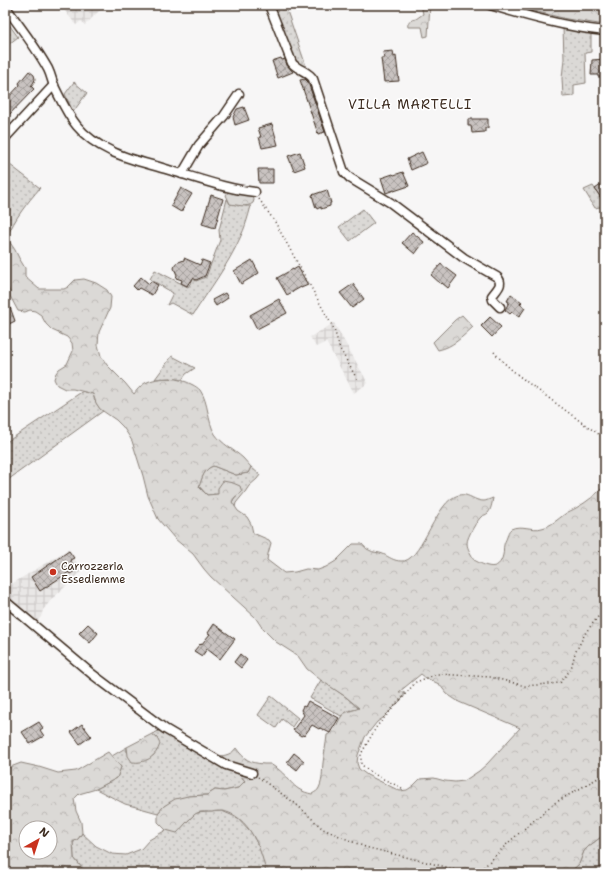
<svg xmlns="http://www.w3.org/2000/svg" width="610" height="878" viewBox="0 0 610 878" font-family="'Shantell Sans',sans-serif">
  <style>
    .industrial { fill: url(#industrial-grid) }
    .grass { fill: url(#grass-dots); stroke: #8b827a }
    .forest { fill: url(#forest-crowns); stroke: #8b827a; fill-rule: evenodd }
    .building { fill: url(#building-cross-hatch); stroke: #3b2a1e }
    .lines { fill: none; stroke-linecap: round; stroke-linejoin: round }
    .minor-casing { stroke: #3b2a1e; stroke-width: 11 }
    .path { stroke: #3b2a1e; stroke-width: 1.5; stroke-dasharray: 1 3; stroke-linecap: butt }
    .minor { stroke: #fff; stroke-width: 8 }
    .poi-dot { fill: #c8321e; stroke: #fff; stroke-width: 1.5 }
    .labels { text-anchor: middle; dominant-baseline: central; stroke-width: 3; stroke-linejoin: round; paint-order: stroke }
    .poi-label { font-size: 11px; fill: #3b2a1e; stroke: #fff; text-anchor: start }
    .quarter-label { font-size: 13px; letter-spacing: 1px; fill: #3b2a1e; stroke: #fff }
  </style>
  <defs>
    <pattern id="industrial-grid" width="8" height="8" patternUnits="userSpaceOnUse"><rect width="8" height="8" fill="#e9e7e6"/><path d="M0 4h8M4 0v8" fill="none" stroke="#c9c6c5"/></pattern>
    <pattern id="grass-dots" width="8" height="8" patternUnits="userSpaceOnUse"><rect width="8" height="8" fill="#dbd9d6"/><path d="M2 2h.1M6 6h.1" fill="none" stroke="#bdbab7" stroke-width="1.8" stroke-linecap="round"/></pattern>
    <pattern id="forest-crowns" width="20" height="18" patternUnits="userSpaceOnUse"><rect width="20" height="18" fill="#dbd9d6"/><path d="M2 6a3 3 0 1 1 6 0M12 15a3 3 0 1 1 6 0" fill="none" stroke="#bdbab7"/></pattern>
    <pattern id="building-cross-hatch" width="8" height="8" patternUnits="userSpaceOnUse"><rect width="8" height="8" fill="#c9c3c1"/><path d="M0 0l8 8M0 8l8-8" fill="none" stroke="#a49f9c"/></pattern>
  </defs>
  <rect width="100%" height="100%" fill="#f7f6f6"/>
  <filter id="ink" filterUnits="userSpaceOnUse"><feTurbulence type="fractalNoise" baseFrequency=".025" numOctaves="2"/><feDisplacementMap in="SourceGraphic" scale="8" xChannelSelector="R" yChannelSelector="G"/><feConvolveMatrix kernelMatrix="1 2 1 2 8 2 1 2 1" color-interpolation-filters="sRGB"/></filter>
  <g filter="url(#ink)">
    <!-- industrial -->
    <g class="industrial">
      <path d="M72,5H105L85,25L81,21L76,25L65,11Z"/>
      <path d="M334,323L368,383L354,393L326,342L316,347L310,337Z"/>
      <path d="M69,549L81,572L52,599L43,610L41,617L37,621L5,596V588Z"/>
    </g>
    <!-- grass -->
    <g class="grass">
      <path d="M272,5H285L307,69L299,65L293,60Z"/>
      <path d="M5,19L18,37L5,47Z"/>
      <path d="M563,27L591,34V52L585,53L586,83L574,85V96L563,97L562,78L564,59Z"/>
      <path d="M74,82L87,93L73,112L65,94Z"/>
      <path d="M5,161L40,188C27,203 15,218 7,237L5,235Z"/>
      <path d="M593,186L605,204V206L595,208L584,190Z"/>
      <path d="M227,199L230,204L247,206H251C248,217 245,228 240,238C228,265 209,290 193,315L171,303L167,305L173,293L150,279L155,270L188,287L193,279L196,281L206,277L220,240L219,230Z"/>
      <path d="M363,209L374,223L350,241L339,227Z"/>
      <path d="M172,356L195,368L186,374L182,380L170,378L155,379Z"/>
      <path d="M83,391L93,394C95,400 97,407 103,411L5,482V443Z"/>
      <path d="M213,466L236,475L248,473L251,467L260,475L257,479L249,486L245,492L236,503L235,507L232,502L235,497L242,492L207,495L199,486C202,478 204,469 213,466Z"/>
      <path d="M321,680L346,697L359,709L348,711L341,716L310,698Z"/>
      <path d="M271,696L298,718L292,727L282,719L276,728L258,715Z"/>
      <path d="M161,730L238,772L245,781L238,788L224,791L215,790L207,795L189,796L164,806L158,813L125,804L96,789L117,778L121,767L114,759L112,756L127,747V752L153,756L156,751L157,738L152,734Z"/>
      <path d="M222,811L238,818L251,832L259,847L264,862L266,873H86L74,858L73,842L78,839L82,833L96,846L112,854L126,855L141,849L149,840L166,830L177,832L196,813L208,812Z"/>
      <path d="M605,834V873H569L579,864L584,851L589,846Z"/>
    </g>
    <!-- forest -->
    <g class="forest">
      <path d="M421,5H430L428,36L424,37L422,27H408C407,24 409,22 412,20L416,19L423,14Z"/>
      <path d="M509,5H605V25L567,19Z"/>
      <path d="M229,191L253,195L254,200L253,203C247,208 237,205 230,204L226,195Z"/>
      <path d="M5,235L15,250L19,258L25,268V277L39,289H64L68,287L75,280L84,279L96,283L107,290L111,297L110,308L99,332L98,345L101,356L107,365L125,383L134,394C137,390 140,386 145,383C159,376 179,377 193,385C195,386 198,388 200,390C209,403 207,421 215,434C222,444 234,450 243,458C246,461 248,464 251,467L248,473L236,475L213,466C204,469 202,478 199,487L207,495L218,494V488L223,481L233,483L240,486L242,492L235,497L232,502L238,511L247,517L251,524L253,533L269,540L271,543L268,554L267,560L284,573L295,572L306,569L318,570L326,567L336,561L353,544H362C364,546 366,549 369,550C373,553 379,552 383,554C389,557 394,561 401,561C420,564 434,507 454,497C467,490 472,501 484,501C486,501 490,499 493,498C492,503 491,510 488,513C486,515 484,515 482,516C477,520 467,537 467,543C467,549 472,555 474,560C485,566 499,573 503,555C504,551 503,549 504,545C504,543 506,540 507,537C508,534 508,531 511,529C521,524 533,531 542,528C551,526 558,519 565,514C569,511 573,510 576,508C587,502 597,494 605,485V834L589,846L584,851L579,864L569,873H266C262,850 249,815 222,811C219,811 215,811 212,812C208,812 201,811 197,813C192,815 182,828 177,833L166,830L158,822V813L164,806L175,799L188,796L207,795L215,790L224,791L238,788L245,781L238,772L218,756C225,756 232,754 236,748C244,759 249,763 264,764C266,764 268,764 270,764C272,765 276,768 278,769C292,780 292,790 312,794C315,792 318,791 319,788C323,780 322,771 323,763C324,754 326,745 327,735C337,731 336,724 341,717C344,711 353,711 359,708L346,697L322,681L307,669L298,656L276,642L263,629L255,617L211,577L204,569L193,554L175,539L158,519L148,496L143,476L132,441L129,436L123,427L116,420L100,409L96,403L93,394L73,389H65L57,385L54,379L56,373L59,369L67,364L73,351L72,343L67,337L52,330L46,324L41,315L35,311L30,310L25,312L18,311L10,296V292L5,283ZM421,674L426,678L439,684L447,694L459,702L520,728L487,764L479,771L464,781L455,782L445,781L434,778L420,779L413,786L407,790L400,791L367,775L359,769L357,763L358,755L365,737L377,722L383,718L404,697V692H399Z"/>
      <path d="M462,315L473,327C462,337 453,347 438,350L433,342L455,320Z"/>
      <path d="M152,734L157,738L160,744C156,757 145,764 132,762L128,756L127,747Z"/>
      <path d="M108,752L114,759L121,767L117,778L96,789L79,794L74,799L76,811L81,822L82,833L78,839L73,842L74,858L86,873H5V769L21,763L39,767L58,773L76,771ZM26,828H50V852H26Z"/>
    </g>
    <!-- building -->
    <g class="building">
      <path d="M393,51L394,57L396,56L399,81L384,82L381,58H384L383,52Z"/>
      <path d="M281,58L282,60L285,59L287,65L293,72L278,78L272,61Z"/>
      <path d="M605,59V77H598V75H591L592,60Z"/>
      <path d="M29,71L34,75L35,79L34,82L31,86L34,89L5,119V101L20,85L19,83Z"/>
      <path d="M305,79L308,82L325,132L318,134L300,80Z"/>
      <path d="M244,107L249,120L235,125L233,117L237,109Z"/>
      <path d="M468,119H488V128H485V132L472,133L471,126H468Z"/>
      <path d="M272,124L278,145L262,148L259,137H261L258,128Z"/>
      <path d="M300,152L305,167L294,171L288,156Z"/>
      <path d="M422,152L427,163L411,170L407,159Z"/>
      <path d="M258,169H273V183H259Z"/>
      <path d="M403,172L409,186L394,191V190L386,193L381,178L393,174L394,175Z"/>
      <path d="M605,182V204L595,189Z"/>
      <path d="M181,188L192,194L181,212L171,206Z"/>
      <path d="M327,190L331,203H330V206L321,209V207L317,209V208H316L312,195Z"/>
      <path d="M211,195L223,199L215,228L202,224Z"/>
      <path d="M412,232L424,242L415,254L402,243Z"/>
      <path d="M184,258L200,265L202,260L210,263L205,276L196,280L193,278L191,282L190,281L187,286L181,283L182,280L176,278L177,275L174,268L176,263L184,260Z"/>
      <path d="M252,260L259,273L241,284L234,271Z"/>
      <path d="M441,264L457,276L448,288L442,283L441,284L431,275Z"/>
      <path d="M298,267L308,285L301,288V287L287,295L277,278L293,269V270Z"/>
      <path d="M141,277L149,284L151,281L158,285L152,295L139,288L137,290L133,286Z"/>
      <path d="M353,284L364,299L352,308L340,293Z"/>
      <path d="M225,293L228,298L216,306L212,300Z"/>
      <path d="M511,294L522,302L520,304L525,308L519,317L512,312L510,314L505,310L509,302L507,301Z"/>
      <path d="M279,299L287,313L257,329L250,315Z"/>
      <path d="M10,307L15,321L5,326V309Z"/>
      <path d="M490,317L501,327L492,337L481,326Z"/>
      <path d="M69,551L74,558L70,560L77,570L70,574L69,572L40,591L31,577Z"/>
      <path d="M88,624L98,633L90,643L79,633Z"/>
      <path d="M214,624L235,639L220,659L207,649L202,656L194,651L200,644L201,645L210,634L208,633Z"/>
      <path d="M240,654L247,660L241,668L234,662Z"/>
      <path d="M308,701L339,718L330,733L320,728L319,729L312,725L304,736L303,735L301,736L293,730L304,715L301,710L303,706L305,707Z"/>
      <path d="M39,722L43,728L40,730L44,736L30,744L22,732Z"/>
      <path d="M82,724L91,736L80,744L71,732Z"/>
      <path d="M294,753L304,761L297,770L287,762Z"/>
    </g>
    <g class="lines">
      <!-- minor casing -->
      <g class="minor-casing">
        <g id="minor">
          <path d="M269,5L292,63C298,70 308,71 313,79L344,172L350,178L391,203L464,258L497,277C504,284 497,289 492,296L493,300L500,307"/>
          <path d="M490,5C527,16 566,27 605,31"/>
          <path d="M5,6C20,27 36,47 48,69C51,75 52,81 54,86C61,100 67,114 77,126C86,137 98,145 111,151C129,160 150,164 169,170C197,178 226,189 255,192"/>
          <path d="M5,138L54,85"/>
          <path d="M182,174L199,145L224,116L239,94"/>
          <path d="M5,601L92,674L165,729L226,765L252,773"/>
        </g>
      </g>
      <!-- path -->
      <g class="path">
        <path d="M259,199L275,222L334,329L340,349L357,379"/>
        <path d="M494,352C510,371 530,384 550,399C568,412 586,426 605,438"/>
        <path d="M258,777L296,804L323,829L365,847L442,866L465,873"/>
        <path d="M402,788C388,781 372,775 361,764V754L377,726L416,682L437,674L491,677L525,686L560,683L571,669L575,653L586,632L605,608"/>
        <path d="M478,873L509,842L553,804L605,774"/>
      </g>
      <!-- minor -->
      <use href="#minor" class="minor"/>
    </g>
  </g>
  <!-- markers -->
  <circle class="poi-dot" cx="53" cy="572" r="4"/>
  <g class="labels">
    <!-- poi labels -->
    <g class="poi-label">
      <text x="61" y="566">Carrozzeria<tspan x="61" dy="13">Essediemme</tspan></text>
    </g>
    <!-- quarter labels -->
    <g class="quarter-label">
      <text x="410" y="104">VILLA MARTELLI</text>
    </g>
  </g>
  <!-- margin -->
  <rect width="610" height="878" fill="none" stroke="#fff" stroke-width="20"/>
  <rect x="10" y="10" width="590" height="858" fill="none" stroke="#3b2a1e" stroke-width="1.5" filter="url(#ink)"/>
  <!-- north arrow -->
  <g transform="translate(38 840) rotate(39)"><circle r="19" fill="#ffffff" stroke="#b1aaa5"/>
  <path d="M0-3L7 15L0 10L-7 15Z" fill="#c8321e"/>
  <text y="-6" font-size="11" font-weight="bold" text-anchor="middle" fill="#3b2a1e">N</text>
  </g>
</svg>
